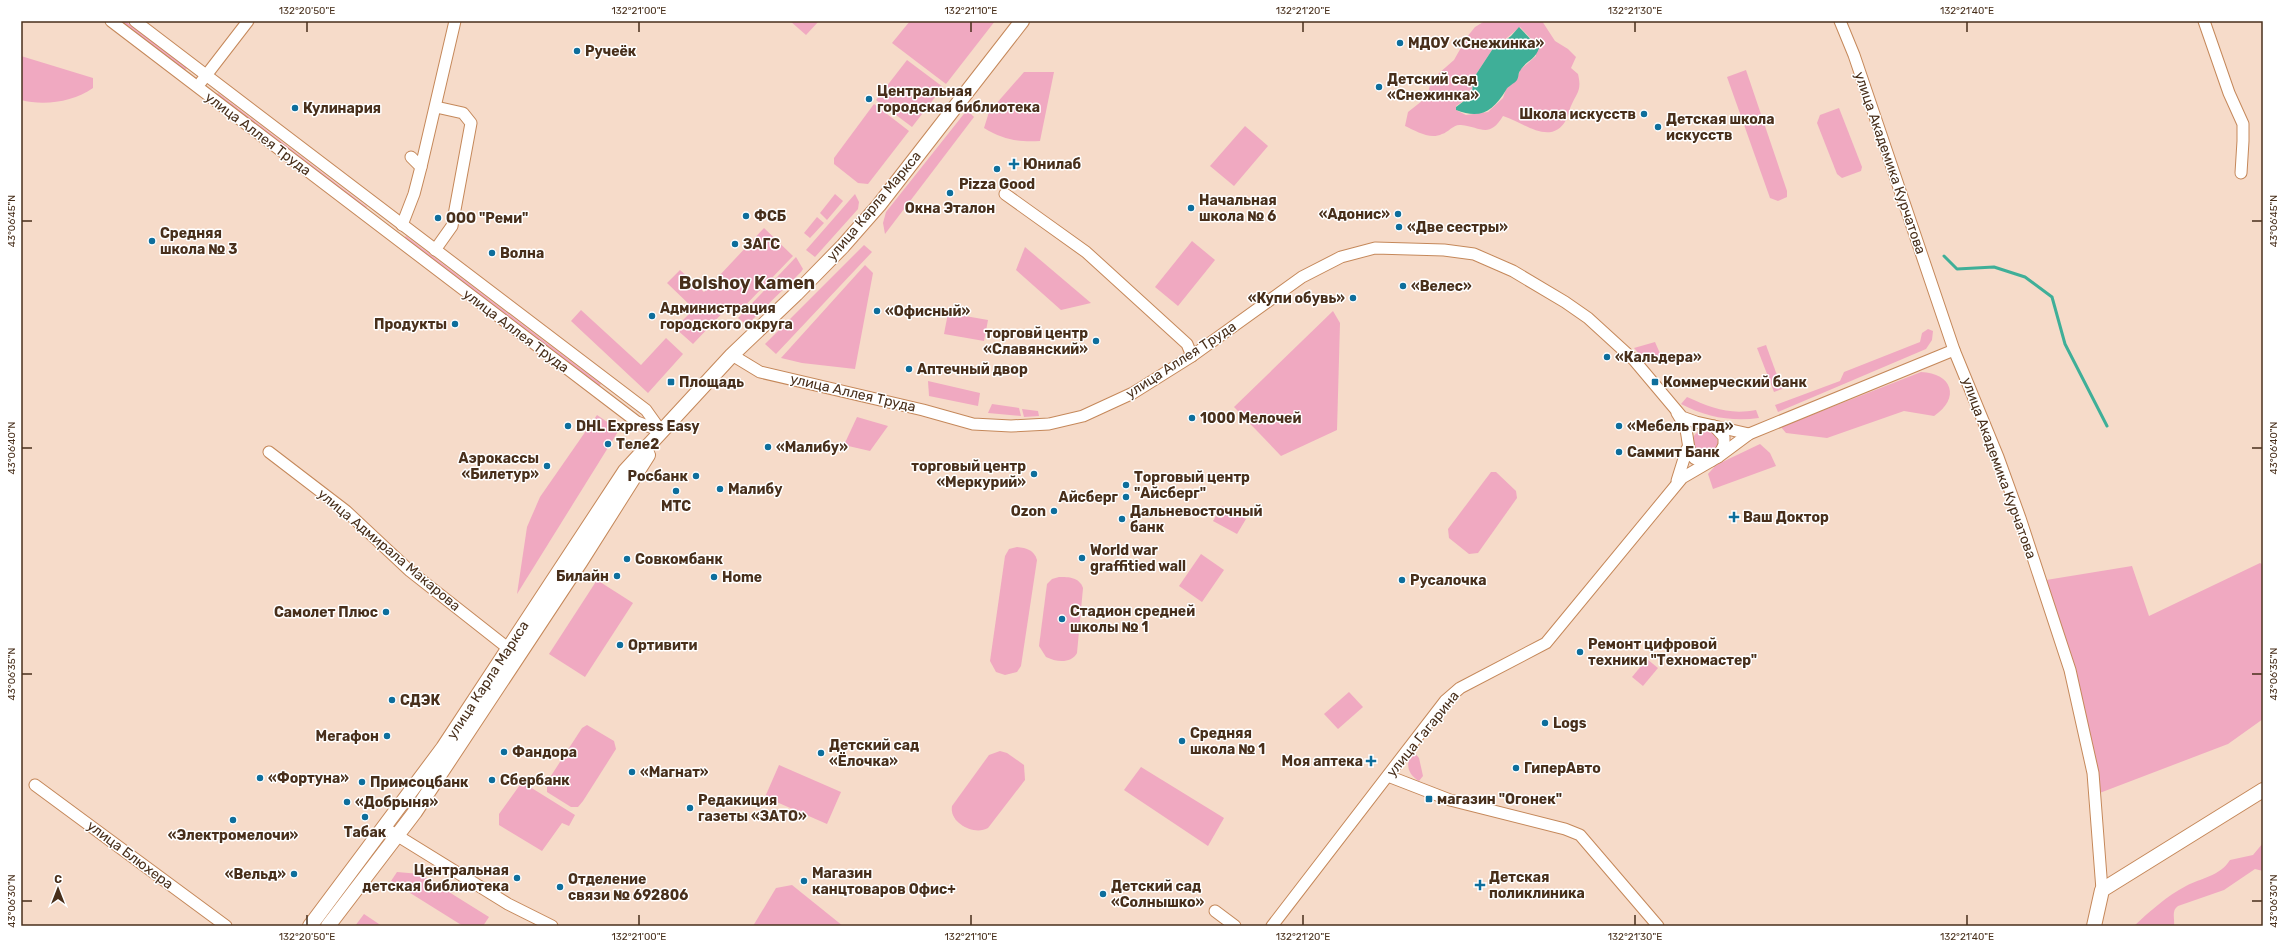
<svg xmlns="http://www.w3.org/2000/svg" width="2284" height="947" viewBox="0 0 2284 947" font-family="Rubik,sans-serif">
  <style>
    .green { fill: #f0a9c1; fill-rule: evenodd }
    .water { fill: #3faf98 }
    .lines { fill: none; stroke-linecap: round; stroke-linejoin: round }
    .stream { stroke: #3faf98; stroke-width: 3 }
    .minor-casing { stroke: #c5885a; stroke-width: 13 }
    .major-casing { stroke: #c5885a; stroke-width: 16 }
    .minor { stroke: #fff; stroke-width: 11 }
    .major { stroke: #fff; stroke-width: 14 }
    .ticks { fill: none; stroke: #482f1b; stroke-width: 1.5 }
    .poi-dot { fill: #0d6e9c; stroke: #fff; stroke-width: 1.5 }
    .labels { text-anchor: middle; dominant-baseline: central; stroke-width: 3; stroke-linejoin: round; paint-order: stroke }
    .poi-label { font-size: 14px; font-weight: bold; fill: #482f1b; stroke: #fff; text-anchor: start }
    .street-label { font-size: 14px; fill: #482f1b; stroke: #fff }
    .district-label { font-size: 18px; font-weight: bold; fill: #482f1b; stroke: #fff }
    .neatline { fill: none; stroke: #482f1b; stroke-width: 1.5 }
    .ticks-label { font-size: 10px; text-anchor: middle; fill: #482f1b }
  </style>
  <rect width="100%" height="100%" fill="#f6dbc9"/>
  <!-- green -->
  <g class="green">
    <path d="M121,21H125L187,68L185,70Z"/>
    <path d="M790,21H819L806,35Z"/>
    <path d="M910,21H995L946,84L892,43Z"/>
    <path d="M1485,21H1542L1555,41L1568,49L1576,57L1571,68L1578,74C1582,91 1577,92 1571,106C1569,110 1569,115 1566,120C1551,147 1523,122 1503,116C1489,139 1481,127 1461,125C1453,124 1449,132 1442,134C1430,140 1416,131 1405,126L1408,112L1427,97L1430,85L1438,74L1454,60L1467,37L1475,27ZM1520,27L1535,43L1536,56L1520,70L1517,79L1506,89L1503,98L1488,112L1466,115L1456,110V106L1472,95L1473,79L1492,50Z"/>
    <path d="M21,56L93,78V88C73,102 44,106 21,100Z"/>
    <path d="M907,60L943,87L912,127L876,100Z"/>
    <path d="M1746,70L1787,191V197L1778,201L1770,198L1727,77Z"/>
    <path d="M1024,72H1054L1040,141C1018,142 1004,140 984,128L989,112Z"/>
    <path d="M218,93L367,207L365,209L216,95Z"/>
    <path d="M874,104L909,131L868,184L858,183L834,164V158Z"/>
    <path d="M1839,108L1862,167L1861,171L1842,178L1837,174L1817,123L1820,115Z"/>
    <path d="M967,110L974,117L885,234L883,223L886,212Z"/>
    <path d="M1245,126L1268,146L1234,186L1210,166Z"/>
    <path d="M835,194L843,201L827,220L820,213Z"/>
    <path d="M855,194L859,202L858,209L815,257L806,250Z"/>
    <path d="M817,217L824,223L810,238L804,233Z"/>
    <path d="M764,228L793,256L739,312L730,305L693,344L675,328L694,309L667,283L680,270L704,292Z"/>
    <path d="M406,236L601,384L599,386L404,238Z"/>
    <path d="M1192,241L1215,260L1178,306L1155,287Z"/>
    <path d="M864,245L872,252L776,354L765,344Z"/>
    <path d="M1025,247L1091,303L1061,310L1016,270Z"/>
    <path d="M796,257L803,269L801,272L747,325L738,318Z"/>
    <path d="M865,265L873,273L855,369L802,363L781,358Z"/>
    <path d="M581,310L641,365L666,338L683,354L648,393L571,321Z"/>
    <path d="M1333,311L1340,323L1337,430L1281,456L1234,407Z"/>
    <path d="M948,313L988,320L984,341L944,334Z"/>
    <path d="M1928,329L1933,331L1932,340L1926,349L1778,412L1775,405L1840,381L1844,372L1920,342L1922,333Z"/>
    <path d="M1655,342L1662,358L1648,364L1634,348Z"/>
    <path d="M1766,345L1782,389L1774,392L1757,348Z"/>
    <path d="M1921,372C1952,373 1961,398 1934,416L1904,411L1827,438L1786,433L1781,427Z"/>
    <path d="M928,381L980,393L978,406L929,396Z"/>
    <path d="M1687,397C1712,408 1729,415 1756,410L1759,418C1732,422 1706,417 1681,404Z"/>
    <path d="M992,404L1019,408L1021,416L988,413Z"/>
    <path d="M1022,409L1038,411L1039,416L1024,417Z"/>
    <path d="M597,415L619,430L517,594L527,527L540,497Z"/>
    <path d="M857,417L888,426L870,451L844,445Z"/>
    <circle cx="1705" cy="443" r="13"/>
    <path d="M1760,444L1770,453L1776,466L1713,489L1708,474L1716,465Z"/>
    <path d="M1491,472H1496L1516,491L1517,498L1478,553L1469,554L1449,538L1448,529Z"/>
    <path d="M1222,506L1246,519L1237,534L1213,521Z"/>
    <path d="M1017,547C1027,548 1034,550 1037,560L1021,666L1017,672L1005,675L996,672L990,661L1005,556L1009,549Z"/>
    <path d="M1201,554L1224,570L1202,602L1179,586Z"/>
    <path d="M2260,563L2263,565V719L2228,744L2097,794L2091,749L2040,581L2132,566L2149,616Z"/>
    <path d="M1059,577C1069,577 1079,577 1083,588L1077,653C1071,664 1056,662 1046,657L1039,646L1047,584L1052,579Z"/>
    <path d="M597,580L633,603L585,677L549,654Z"/>
    <path d="M1647,659L1658,668L1643,686L1632,677Z"/>
    <path d="M1349,692L1363,707L1338,729L1324,714Z"/>
    <path d="M587,725L614,741L616,749L583,801L578,807H571L547,792V782L582,728Z"/>
    <path d="M1000,751L1007,753L1024,765L1025,780L988,828C974,836 949,823 952,806L989,755Z"/>
    <path d="M1413,751L1419,758L1423,776L1419,781C1407,774 1405,763 1413,751Z"/>
    <path d="M779,765L841,792L827,824L765,797Z"/>
    <path d="M1141,767L1224,818L1208,846L1124,790Z"/>
    <path d="M522,782L575,815L569,826L562,823L542,851L499,825V814Z"/>
    <path d="M2263,843V871L2255,869L2224,890L2178,906C2171,911 2175,918 2174,926H2134C2150,911 2167,896 2186,886C2201,878 2220,876 2230,860L2253,855Z"/>
    <path d="M397,872L420,874L489,917L483,926H463L391,881Z"/>
    <path d="M792,885L843,926H753L776,888Z"/>
    <path d="M364,914L382,926H355Z"/>
  </g>
  <!-- water -->
  <path class="water" d="M1519,27L1539,48C1535,61 1526,60 1520,71C1518,73 1519,77 1517,80C1514,84 1508,86 1506,90C1493,111 1481,120 1456,110V107L1472,95L1473,79L1492,50L1511,36Z"/>
  <g class="lines">
    <!-- stream -->
    <path class="stream" d="M1944,256L1957,269L1994,267L2025,277L2052,297L2065,344L2107,426"/>
    <!-- minor casing -->
    <g class="minor-casing">
      <g id="minor">
        <path d="M111,21L637,422L661,431"/>
        <path d="M135,21L646,410L661,431"/>
        <path d="M1840,21L1854,55L1954,350L1998,457L2020,518L2070,670L2093,773L2102,890"/>
        <path d="M2204,21L2229,93L2243,124V141L2241,173"/>
        <path d="M201,82L248,21"/>
        <path d="M411,157L421,167"/>
        <path d="M1005,194L1086,252L1187,344L1192,356"/>
        <path d="M402,225L414,194L421,167L455,21"/>
        <path d="M435,250L452,226L471,123L463,113L436,107"/>
        <path d="M732,355L760,372L923,410L973,424L1011,426L1049,424L1083,416L1133,393L1192,356L1302,277L1341,257L1375,248L1444,250L1474,254L1513,271L1565,302L1588,318L1634,360L1682,417L1696,422L1714,426L1724,437V445L1718,457"/>
        <path d="M1677,413C1680,418 1683,422 1685,427C1691,444 1683,464 1711,461"/>
        <path d="M1714,426L1749,434"/>
        <path d="M269,452L346,511L410,571L509,649"/>
        <path d="M1677,481L1687,449"/>
        <path d="M1388,776L1450,800L1565,829L1580,835L1658,926"/>
        <path d="M35,785L226,926"/>
        <path d="M385,828L508,904L552,926"/>
        <path d="M1215,911L1235,926"/>
        <path d="M1272,926L1445,701L1460,688L1546,643L1682,478L1718,457L1749,434L1954,350"/>
      </g>
    </g>
    <!-- major casing -->
    <g class="major-casing">
      <g id="major">
        <path d="M310,926L443,748L625,471L732,355L796,294L843,246L879,205L1022,21"/>
        <path d="M328,926L415,812L581,561L648,455"/>
        <path d="M2094,926L2102,890L2263,790"/>
      </g>
    </g>
    <!-- minor -->
    <use href="#minor" class="minor"/>
    <!-- major -->
    <use href="#major" class="major"/>
  </g>
  <!-- ticks -->
  <path class="ticks" d="M307,22V32M639,22V32M971,22V32M1303,22V32M1635,22V32M1967,22V32M22,221H32M2252,221H2262M22,448H32M2252,448H2262M22,674H32M2252,674H2262M22,901H32M2252,901H2262M307,915V925M639,915V925M971,915V925M1303,915V925M1635,915V925M1967,915V925"/>
  <!-- markers -->
  <g class="poi-dot">
    <circle cx="1400" cy="43" r="4"/>
    <circle cx="577" cy="51" r="4"/>
    <circle cx="1379" cy="87" r="4"/>
    <circle cx="869" cy="99" r="4"/>
    <circle cx="295" cy="108" r="4"/>
    <circle cx="1644" cy="114" r="4"/>
    <circle cx="1658" cy="127" r="4"/>
    <path d="M1012 158h4v4h4v4h-4v4h-4v-4h-4v-4h4z"/>
    <circle cx="997" cy="169" r="4"/>
    <circle cx="950" cy="193" r="4"/>
    <circle cx="1191" cy="208" r="4"/>
    <circle cx="1398" cy="214" r="4"/>
    <circle cx="746" cy="216" r="4"/>
    <circle cx="438" cy="218" r="4"/>
    <circle cx="1399" cy="227" r="4"/>
    <circle cx="152" cy="241" r="4"/>
    <circle cx="735" cy="244" r="4"/>
    <circle cx="492" cy="253" r="4"/>
    <circle cx="1403" cy="286" r="4"/>
    <circle cx="1353" cy="298" r="4"/>
    <circle cx="877" cy="311" r="4"/>
    <circle cx="652" cy="316" r="4"/>
    <circle cx="455" cy="324" r="4"/>
    <circle cx="1096" cy="341" r="4"/>
    <circle cx="1607" cy="357" r="4"/>
    <circle cx="909" cy="369" r="4"/>
    <rect x="667" y="378" width="8" height="8" rx="2"/>
    <rect x="1651" y="378" width="8" height="8" rx="2"/>
    <circle cx="1192" cy="418" r="4"/>
    <circle cx="568" cy="426" r="4"/>
    <circle cx="1619" cy="426" r="4"/>
    <circle cx="608" cy="444" r="4"/>
    <circle cx="768" cy="447" r="4"/>
    <circle cx="1619" cy="452" r="4"/>
    <circle cx="547" cy="466" r="4"/>
    <circle cx="1034" cy="474" r="4"/>
    <circle cx="696" cy="476" r="4"/>
    <circle cx="1126" cy="485" r="4"/>
    <circle cx="720" cy="489" r="4"/>
    <circle cx="676" cy="491" r="4"/>
    <circle cx="1126" cy="497" r="4"/>
    <circle cx="1054" cy="511" r="4"/>
    <path d="M1732 511h4v4h4v4h-4v4h-4v-4h-4v-4h4z"/>
    <circle cx="1122" cy="519" r="4"/>
    <circle cx="1082" cy="558" r="4"/>
    <circle cx="627" cy="559" r="4"/>
    <circle cx="617" cy="576" r="4"/>
    <circle cx="714" cy="577" r="4"/>
    <circle cx="1402" cy="580" r="4"/>
    <circle cx="386" cy="612" r="4"/>
    <circle cx="1062" cy="619" r="4"/>
    <circle cx="620" cy="645" r="4"/>
    <circle cx="1580" cy="652" r="4"/>
    <circle cx="392" cy="700" r="4"/>
    <circle cx="1545" cy="723" r="4"/>
    <circle cx="387" cy="736" r="4"/>
    <circle cx="1182" cy="741" r="4"/>
    <circle cx="504" cy="752" r="4"/>
    <circle cx="821" cy="753" r="4"/>
    <path d="M1369 755h4v4h4v4h-4v4h-4v-4h-4v-4h4z"/>
    <circle cx="1516" cy="768" r="4"/>
    <circle cx="632" cy="772" r="4"/>
    <circle cx="260" cy="778" r="4"/>
    <circle cx="492" cy="780" r="4"/>
    <circle cx="362" cy="782" r="4"/>
    <rect x="1425" y="795" width="8" height="8" rx="2"/>
    <circle cx="347" cy="802" r="4"/>
    <circle cx="690" cy="808" r="4"/>
    <circle cx="365" cy="817" r="4"/>
    <circle cx="233" cy="820" r="4"/>
    <circle cx="294" cy="874" r="4"/>
    <circle cx="517" cy="878" r="4"/>
    <circle cx="804" cy="881" r="4"/>
    <path d="M1478 879h4v4h4v4h-4v4h-4v-4h-4v-4h4z"/>
    <circle cx="560" cy="887" r="4"/>
    <circle cx="1103" cy="894" r="4"/>
  </g>
  <g class="labels">
    <!-- poi labels -->
    <g class="poi-label">
      <text x="1408" y="43">МДОУ «Снежинка»</text>
      <text x="585" y="51">Ручеёк</text>
      <text x="1387" y="79">Детский сад<tspan x="1387" dy="16">«Снежинка»</tspan></text>
      <text x="877" y="91">Центральная<tspan x="877" dy="16">городская библиотека</tspan></text>
      <text x="303" y="108">Кулинария</text>
      <text x="1636" y="114" text-anchor="end">Школа искусств</text>
      <text x="1666" y="119">Детская школа<tspan x="1666" dy="16">искусств</tspan></text>
      <text x="1023" y="164">Юнилаб</text>
      <text x="997" y="184" text-anchor="middle">Pizza Good</text>
      <text x="1199" y="200">Начальная<tspan x="1199" dy="16">школа № 6</tspan></text>
      <text x="950" y="208" text-anchor="middle">Окна Эталон</text>
      <text x="1390" y="214" text-anchor="end">«Адонис»</text>
      <text x="754" y="216">ФСБ</text>
      <text x="446" y="218">ООО "Реми"</text>
      <text x="1407" y="227">«Две сестры»</text>
      <text x="160" y="233">Средняя<tspan x="160" dy="16">школа № 3</tspan></text>
      <text x="743" y="244">ЗАГС</text>
      <text x="500" y="253">Волна</text>
      <text x="1411" y="286">«Велес»</text>
      <text x="1345" y="298" text-anchor="end">«Купи обувь»</text>
      <text x="660" y="308">Администрация<tspan x="660" dy="16">городского округа</tspan></text>
      <text x="885" y="311">«Офисный»</text>
      <text x="447" y="324" text-anchor="end">Продукты</text>
      <text x="1088" y="333" text-anchor="end">торговй центр<tspan x="1088" dy="16">«Славянский»</tspan></text>
      <text x="1615" y="357">«Кальдера»</text>
      <text x="917" y="369">Аптечный двор</text>
      <text x="679" y="382">Площадь</text>
      <text x="1663" y="382">Коммерческий банк</text>
      <text x="1200" y="418">1000 Мелочей</text>
      <text x="576" y="426">DHL Express Easy</text>
      <text x="1627" y="426">«Мебель град»</text>
      <text x="616" y="444">Теле2</text>
      <text x="776" y="447">«Малибу»</text>
      <text x="1627" y="452">Саммит Банк</text>
      <text x="539" y="458" text-anchor="end">Аэрокассы<tspan x="539" dy="16">«Билетур»</tspan></text>
      <text x="1026" y="466" text-anchor="end">торговый центр<tspan x="1026" dy="16">«Меркурий»</tspan></text>
      <text x="688" y="476" text-anchor="end">Росбанк</text>
      <text x="1134" y="477">Торговый центр<tspan x="1134" dy="16">"Айсберг"</tspan></text>
      <text x="728" y="489">Малибу</text>
      <text x="1118" y="497" text-anchor="end">Айсберг</text>
      <text x="676" y="506" text-anchor="middle">МТС</text>
      <text x="1046" y="511" text-anchor="end">Ozon</text>
      <text x="1130" y="511">Дальневосточный<tspan x="1130" dy="16">банк</tspan></text>
      <text x="1743" y="517">Ваш Доктор</text>
      <text x="1090" y="550">World war<tspan x="1090" dy="16">graffitied wall</tspan></text>
      <text x="635" y="559">Совкомбанк</text>
      <text x="609" y="576" text-anchor="end">Билайн</text>
      <text x="722" y="577">Home</text>
      <text x="1410" y="580">Русалочка</text>
      <text x="1070" y="611">Стадион средней<tspan x="1070" dy="16">школы № 1</tspan></text>
      <text x="378" y="612" text-anchor="end">Самолет Плюс</text>
      <text x="1588" y="644">Ремонт цифровой<tspan x="1588" dy="16">техники "Техномастер"</tspan></text>
      <text x="628" y="645">Ортивити</text>
      <text x="400" y="700">СДЭК</text>
      <text x="1553" y="723">Logs</text>
      <text x="1190" y="733">Средняя<tspan x="1190" dy="16">школа № 1</tspan></text>
      <text x="379" y="736" text-anchor="end">Мегафон</text>
      <text x="829" y="745">Детский сад<tspan x="829" dy="16">«Ёлочка»</tspan></text>
      <text x="512" y="752">Фандора</text>
      <text x="1363" y="761" text-anchor="end">Моя аптека</text>
      <text x="1524" y="768">ГиперАвто</text>
      <text x="640" y="772">«Магнат»</text>
      <text x="268" y="778">«Фортуна»</text>
      <text x="500" y="780">Сбербанк</text>
      <text x="370" y="782">Примсоцбанк</text>
      <text x="1437" y="799">магазин "Огонек"</text>
      <text x="698" y="800">Редакиция<tspan x="698" dy="16">газеты «ЗАТО»</tspan></text>
      <text x="355" y="802">«Добрыня»</text>
      <text x="365" y="832" text-anchor="middle">Табак</text>
      <text x="233" y="835" text-anchor="middle">«Электромелочи»</text>
      <text x="509" y="870" text-anchor="end">Центральная<tspan x="509" dy="16">детская библиотека</tspan></text>
      <text x="812" y="873">Магазин<tspan x="812" dy="16">канцтоваров Офис+</tspan></text>
      <text x="286" y="874" text-anchor="end">«Вельд»</text>
      <text x="1489" y="877">Детская<tspan x="1489" dy="16">поликлиника</tspan></text>
      <text x="568" y="879">Отделение<tspan x="568" dy="16">связи № 692806</tspan></text>
      <text x="1111" y="886">Детский сад<tspan x="1111" dy="16">«Солнышко»</tspan></text>
    </g>
    <!-- street labels -->
    <g class="street-label">
      <text transform="translate(258 134) rotate(37)">улица Аллея Труда</text>
      <text transform="translate(1890 163) rotate(71)">улица Академика Курчатова</text>
      <text transform="translate(874 206) rotate(-50)">улица Карла Маркса</text>
      <text transform="translate(516 331) rotate(37)">улица Аллея Труда</text>
      <text transform="translate(1181 360) rotate(-33)">улица Аллея Труда</text>
      <text transform="translate(853 393) rotate(13)">улица Аллея Труда</text>
      <text transform="translate(1999 468) rotate(70)">улица Академика Курчатова</text>
      <text transform="translate(389 550) rotate(40)">улица Адмирала Макарова</text>
      <text transform="translate(488 680) rotate(-57)">улица Карла Маркса</text>
      <text transform="translate(1423 734) rotate(-51)">улица Гагарина</text>
      <text transform="translate(130 855) rotate(37)">улица Блюхера</text>
    </g>
    <!-- district labels -->
    <g class="district-label">
      <text x="747" y="283">Bolshoy Kamen</text>
    </g>
  </g>
  <!-- border -->
  <rect width="2284" height="947" fill="none" stroke="#ffffff" stroke-width="44"/>
  <!-- north arrow -->
  <g transform="translate(58 889)" stroke="#ffffff" stroke-width="3" paint-order="stroke">
  <path d="M0-3L7 15L0 10L-7 15Z" fill="#482f1b"/>
  <text y="-6" font-size="11" font-weight="bold" text-anchor="middle" fill="#482f1b">С</text>
  </g>
  <rect x="22" y="22" width="2240" height="903" class="neatline"/>
  <g class="ticks-label">
    <text x="307" y="14">132°20'50"E</text>
    <text x="639" y="14">132°21'00"E</text>
    <text x="971" y="14">132°21'10"E</text>
    <text x="1303" y="14">132°21'20"E</text>
    <text x="1635" y="14">132°21'30"E</text>
    <text x="1967" y="14">132°21'40"E</text>
    <text transform="translate(11 221) rotate(-90)" y="4">43°06'45"N</text>
    <text transform="translate(2273 221) rotate(-90)" y="4">43°06'45"N</text>
    <text transform="translate(11 448) rotate(-90)" y="4">43°06'40"N</text>
    <text transform="translate(2273 448) rotate(-90)" y="4">43°06'40"N</text>
    <text transform="translate(11 674) rotate(-90)" y="4">43°06'35"N</text>
    <text transform="translate(2273 674) rotate(-90)" y="4">43°06'35"N</text>
    <text transform="translate(11 901) rotate(-90)" y="4">43°06'30"N</text>
    <text transform="translate(2273 901) rotate(-90)" y="4">43°06'30"N</text>
    <text x="307" y="940">132°20'50"E</text>
    <text x="639" y="940">132°21'00"E</text>
    <text x="971" y="940">132°21'10"E</text>
    <text x="1303" y="940">132°21'20"E</text>
    <text x="1635" y="940">132°21'30"E</text>
    <text x="1967" y="940">132°21'40"E</text>
  </g>
</svg>
